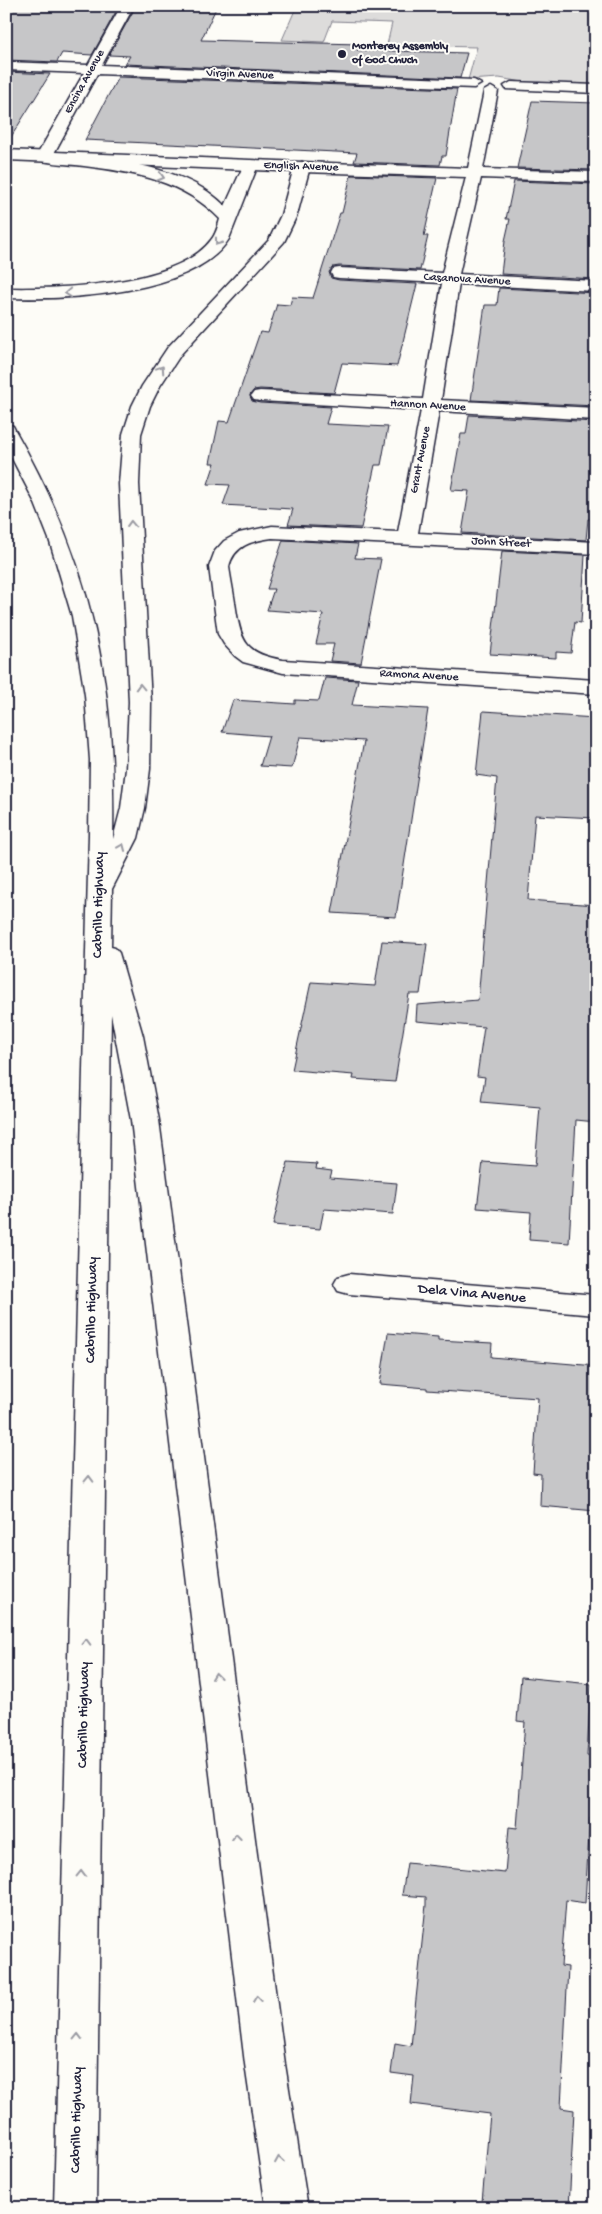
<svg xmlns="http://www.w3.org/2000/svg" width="602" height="2214" viewBox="0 0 602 2214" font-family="'Gochi Hand',sans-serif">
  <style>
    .green { fill: #dddcdb; stroke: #807f8b }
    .building { fill: #c6c6c8; stroke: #22223b }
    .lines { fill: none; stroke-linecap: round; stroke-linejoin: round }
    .street-casing { stroke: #22223b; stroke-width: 3 }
    .primary-casing { stroke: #22223b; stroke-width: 3 }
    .highway-casing { stroke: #22223b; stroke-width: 3 }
    .street { fill: #fdfcf7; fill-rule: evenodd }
    .primary { fill: #fdfcf7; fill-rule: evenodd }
    .highway { fill: #fdfcf7; fill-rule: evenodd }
    .oneway { stroke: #9a9aa2 }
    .poi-dot { fill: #22223b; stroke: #fdfcf7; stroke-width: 2 }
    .labels { text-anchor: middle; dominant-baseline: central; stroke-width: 4; stroke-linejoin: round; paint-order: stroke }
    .far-poi-label { font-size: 12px; font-weight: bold; fill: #22223b; stroke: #fdfcf7; text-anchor: start }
    .far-street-label { font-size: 12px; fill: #22223b; stroke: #fdfcf7 }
    .street-label { font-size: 15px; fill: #22223b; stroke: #fdfcf7 }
  </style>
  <rect width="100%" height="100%" fill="#fdfcf7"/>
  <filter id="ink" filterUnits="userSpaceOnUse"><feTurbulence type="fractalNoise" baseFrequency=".02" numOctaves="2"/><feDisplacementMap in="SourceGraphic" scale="10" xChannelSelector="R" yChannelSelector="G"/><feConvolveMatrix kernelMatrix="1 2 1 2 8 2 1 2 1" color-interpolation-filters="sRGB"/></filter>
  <g filter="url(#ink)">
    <!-- green -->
    <path class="green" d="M267,6H596V85L523,82L499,78L468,80L477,47L387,45L392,23L332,21L324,42L282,40L295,10Z"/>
    <!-- building -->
    <g class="building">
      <path d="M6,6H119L92,55L62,53L57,62L6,60Z"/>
      <path d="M136,6H217L201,40L359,44L357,50L467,53L460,78L125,64L130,56L109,55Z"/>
      <path d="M6,72L50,74L6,145Z"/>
      <path d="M118,77L457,89L446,156H442L440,165L354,162L357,153L85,140Z"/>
      <path d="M532,101L596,103V170L517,168Z"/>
      <path d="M351,175L437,178L424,236H428L420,270L339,266L333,267L329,272L331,278L339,280L417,284L397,366L342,363L334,393L260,389L254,390L250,395L252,401L260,403L331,407L326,424L388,427L381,465H375L361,528L288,525L293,509L223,505L230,485L208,484L215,463H210L219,421L229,422L260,332L268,333L277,304L290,305L292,297L313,298L340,213H342Z"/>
      <path d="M514,181L596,184V279L501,274L505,241L510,219H506Z"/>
      <path d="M499,288L596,293V406L471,400L485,305H497Z"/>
      <path d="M469,415L596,422V519H588L586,540L462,533L469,491L451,490L461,434H466Z"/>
      <path d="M283,540L358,544L355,558L381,559L361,663L330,661L334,644H316L323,614L267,610L274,589H267Z"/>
      <path d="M502,551L585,555L581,623L575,622L571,653L556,652V658L490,654Z"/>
      <path d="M325,678L358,680L352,705L428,709L396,917L332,913L364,741L300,737L292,768L260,766L269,736L222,732L233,700L295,704V700L319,701Z"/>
      <path d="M483,711L596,718V818L535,815L528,900L596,905V1122L576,1120L569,1243L529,1240L531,1212L477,1208L483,1162L535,1166L540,1107L481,1102L485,1077L477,1076L484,1027L416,1021L417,1005L478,1000L497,778L476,775Z"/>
      <path d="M382,941L427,944L420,994H409L395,1082L353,1079L354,1075L292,1070L311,982L375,986Z"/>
      <path d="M288,1162L317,1164L316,1169L332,1171L330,1178L397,1183L393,1214L324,1209L320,1229L273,1225Z"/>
      <path d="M388,1333L438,1337V1340L492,1343L491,1357L596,1366V1511L540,1506L541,1474L533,1473L538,1398L427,1390V1388L380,1384Z"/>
      <path d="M521,1677L591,1684L587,1756L596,1757V1818H590L585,1903L566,1900L561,1966L568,1967L561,2108L574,2110L569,2208H528L482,2202L490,2114L411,2104L414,2076L391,2073L395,2043L411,2046L426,1905V1897L402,1895L407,1863L505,1873L509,1827L517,1828L525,1722L517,1721Z"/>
    </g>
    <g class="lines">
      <!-- street casing -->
      <g class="street-casing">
        <g id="street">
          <path d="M121,6H134L102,65L474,80L481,84L474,88L97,74L52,157L49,160H39L36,157L84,73L6,70V62L88,65Z"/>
          <path d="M511,82L596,85V93L506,89L504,86Z"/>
          <path d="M491,87L498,91L483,169L596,172V182L481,178L459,274L596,281V291L459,284L441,400L596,408V420L439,411L418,533L596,542V554L272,538C252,541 234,545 229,567C231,581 234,595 236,609C241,643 247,654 283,660L596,680V694L283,673L243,662L235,656L224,644L218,634L209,567L215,551L224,541L239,533L272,526L398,532L421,410L260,401L254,400L251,396L254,392L260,391L423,399L442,283L339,278L333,277L331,273L333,269L339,268L442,273L466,177L302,172L297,170L294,167L297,164L302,162L468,168L484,91Z"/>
          <path d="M349,1274L596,1295V1315L349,1294L338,1291L334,1284L338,1277Z"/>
        </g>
      </g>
      <!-- primary casing -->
      <g class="primary-casing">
        <path id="primary" d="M6,150L302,162L307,164L310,167L307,170L302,172L6,160Z"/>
      </g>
      <!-- highway casing -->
      <g class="highway-casing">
        <g id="highway">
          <path d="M44,152C101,159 183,162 225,206L245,162H255L258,165L229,239C194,295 66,300 6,298V288C59,289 177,286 211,240C216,234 218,226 220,219C184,181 134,172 84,166C69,164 53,164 39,160L36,157L39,154Z"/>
          <path d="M302,162L307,164L310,167L297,215L284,242L181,354L160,386L150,406L141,434L139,484L151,702L150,769L145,808L138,838L112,889L111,947L115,948L119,953L143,1036L159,1120L285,2064L308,2208H266L245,2064L131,1120L111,1014L96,2208H54L89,834L90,760L85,695L72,616L49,539L34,501L6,447V424L13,426L15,430C93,566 116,684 113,839L121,808L126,769L129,702L119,484L123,434L132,406L142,386L168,347L269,240L281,215L294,167L297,164Z"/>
        </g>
      </g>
      <!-- street -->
      <use href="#street" class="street"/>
      <!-- primary -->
      <use href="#primary" class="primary"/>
      <!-- highway -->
      <use href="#highway" class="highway"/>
    </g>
    <!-- one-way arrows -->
    <defs><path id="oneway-chevron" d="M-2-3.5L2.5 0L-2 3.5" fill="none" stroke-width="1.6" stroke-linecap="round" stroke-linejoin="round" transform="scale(1.25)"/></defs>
    <g class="oneway">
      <use href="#oneway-chevron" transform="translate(161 177) rotate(16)"/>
      <use href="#oneway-chevron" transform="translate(218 242) rotate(126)"/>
      <use href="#oneway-chevron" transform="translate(68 293) rotate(176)"/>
      <use href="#oneway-chevron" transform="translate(161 369) rotate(-56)"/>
      <use href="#oneway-chevron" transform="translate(131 524) rotate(-92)"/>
      <use href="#oneway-chevron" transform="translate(140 687) rotate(-92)"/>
      <use href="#oneway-chevron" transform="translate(122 847) rotate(-67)"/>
      <use href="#oneway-chevron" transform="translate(89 1479) rotate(-89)"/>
      <use href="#oneway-chevron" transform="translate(86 1642) rotate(-89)"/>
      <use href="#oneway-chevron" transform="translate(216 1676) rotate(-97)"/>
      <use href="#oneway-chevron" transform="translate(236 1837) rotate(-97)"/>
      <use href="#oneway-chevron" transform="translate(81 1874) rotate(-89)"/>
      <use href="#oneway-chevron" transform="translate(257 1999) rotate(-97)"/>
      <use href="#oneway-chevron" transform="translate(78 2037) rotate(-89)"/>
      <use href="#oneway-chevron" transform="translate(279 2160) rotate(-99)"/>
    </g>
  </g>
  <!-- markers -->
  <circle class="poi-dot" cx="342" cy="54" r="5"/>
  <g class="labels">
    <!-- far-poi labels -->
    <g class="far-poi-label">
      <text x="352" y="47">Monterey Assembly<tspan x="352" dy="14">of God Chuch</tspan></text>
    </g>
    <!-- far-street labels -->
    <g class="far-street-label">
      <text transform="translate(240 75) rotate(2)">Virgin Avenue</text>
      <text transform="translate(85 82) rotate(-61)">Encina Avenue</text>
      <text transform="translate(301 167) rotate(2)">English Avenue</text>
      <text transform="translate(467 280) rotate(3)">Casanova Avenue</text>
      <text transform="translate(428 406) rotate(3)">Hannon Avenue</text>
      <text transform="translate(421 460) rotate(-79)">Grant Avenue</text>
      <text transform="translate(501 543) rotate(3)">John Street</text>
      <text transform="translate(419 676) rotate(3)">Ramona Avenue</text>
    </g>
    <!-- street labels -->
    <g class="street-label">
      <text transform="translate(99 905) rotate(-89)">Cabrillo Highway</text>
      <text transform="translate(472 1294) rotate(5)">Dela Vina Avenue</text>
      <text transform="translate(92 1310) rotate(-89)">Cabrillo Highway</text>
      <text transform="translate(84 1715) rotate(-89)">Cabrillo Highway</text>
      <text transform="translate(77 2120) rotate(-89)">Cabrillo Highway</text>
    </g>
  </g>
  <!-- margin -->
  <rect width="602" height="2214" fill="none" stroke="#fdfcf7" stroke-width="25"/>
  <rect x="12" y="12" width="577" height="2189" fill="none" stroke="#22223b" stroke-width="2" filter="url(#ink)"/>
</svg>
